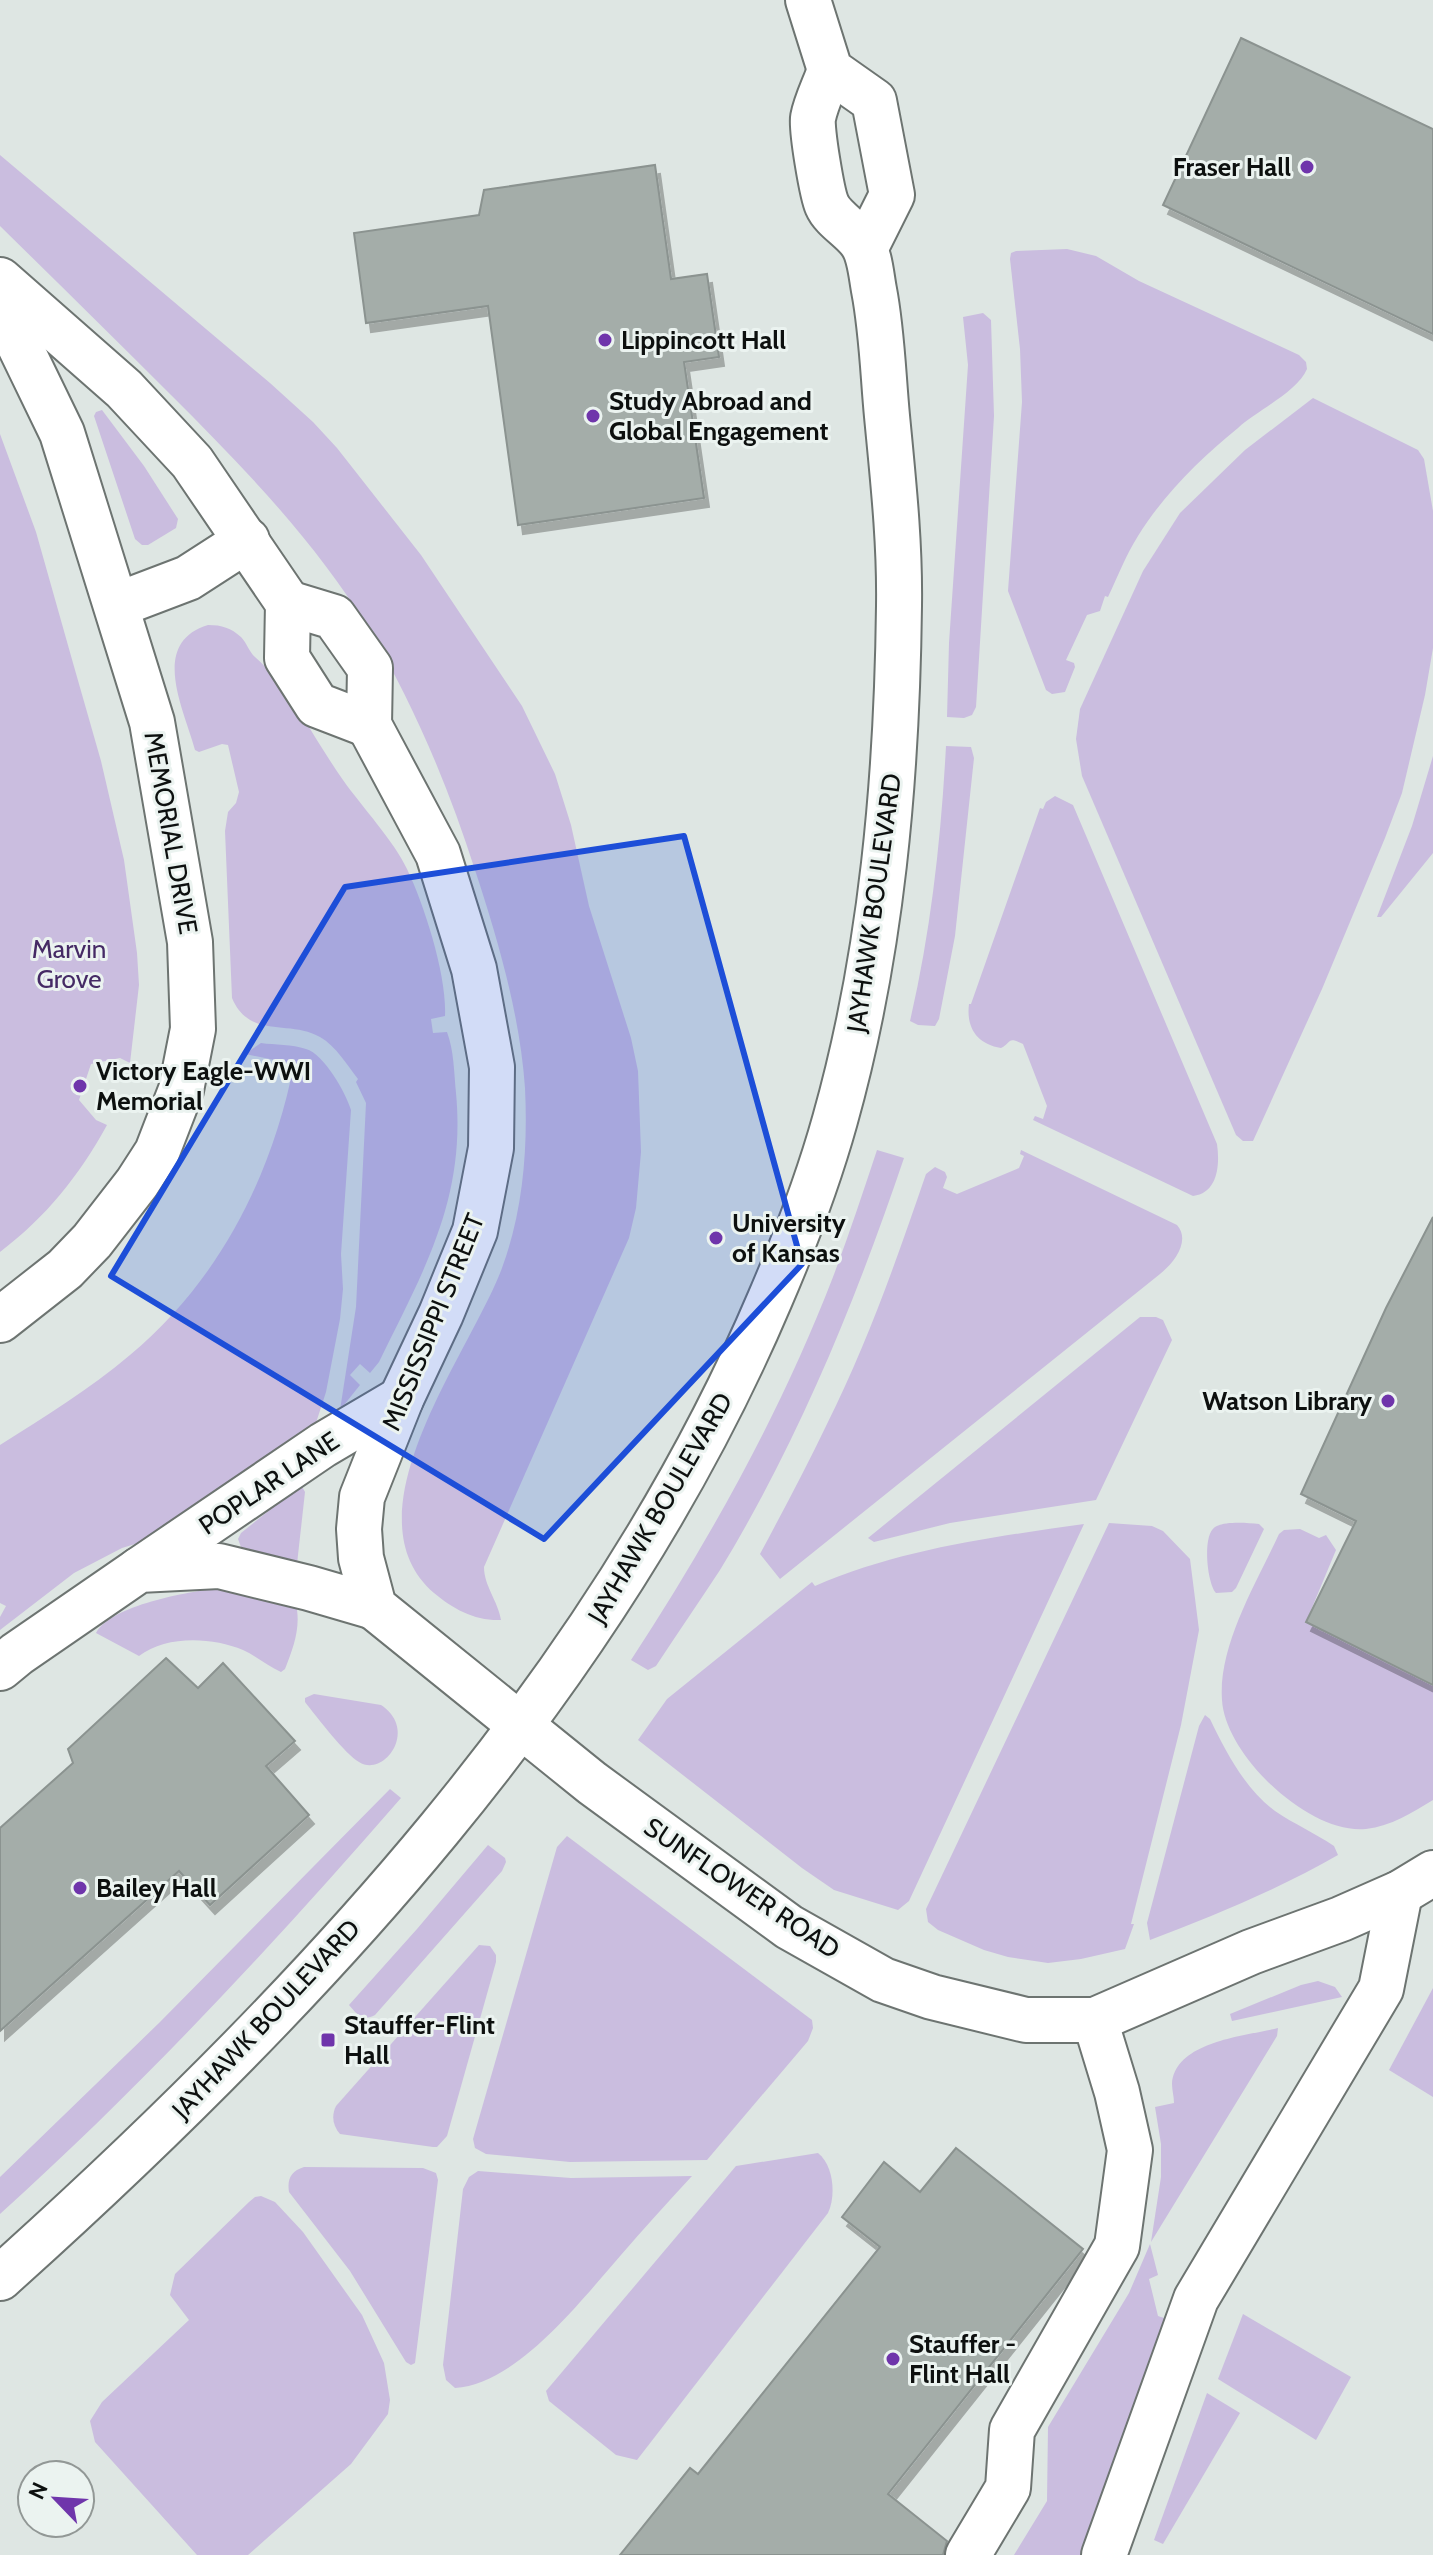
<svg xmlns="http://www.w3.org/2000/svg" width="1433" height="2555" viewBox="0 0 1433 2555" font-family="Cabin,sans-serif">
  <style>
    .green { fill: #cabddf }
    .building { fill: #a4ada9; stroke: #8b9390; stroke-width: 2; filter: url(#shadow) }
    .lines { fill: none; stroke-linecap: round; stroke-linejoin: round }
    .minor-casing { stroke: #6d7471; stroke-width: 48 }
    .minor { stroke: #fff; stroke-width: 44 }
    .marked { fill: #1d4ed8; fill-opacity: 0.2; stroke: #1d4ed8; stroke-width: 6; stroke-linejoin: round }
    .poi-dot { fill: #6f35ab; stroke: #ebf3f0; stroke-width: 3 }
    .labels { text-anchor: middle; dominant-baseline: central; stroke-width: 6; stroke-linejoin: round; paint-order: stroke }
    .poi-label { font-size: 26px; font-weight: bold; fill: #0d100f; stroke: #ebf3f0; text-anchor: start }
    .street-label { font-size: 26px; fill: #0d100f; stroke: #ebf3f0 }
    .park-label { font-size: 26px; fill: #452a65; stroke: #ebf3f0 }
  </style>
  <defs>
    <filter id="shadow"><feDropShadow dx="5" dy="9" stdDeviation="0" flood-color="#0004"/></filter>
  </defs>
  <rect width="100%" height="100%" fill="#dee6e3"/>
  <!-- green -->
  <g class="green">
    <path d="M0,155L270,383L313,422L337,448L421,555L522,706L555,774L571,825L589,906L631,1038L638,1071L641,1152L636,1208L629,1238L484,1567C484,1586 498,1601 501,1620C475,1621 453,1609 434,1593C343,1514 471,1352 502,1268C523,1211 528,1149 525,1088C520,1015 498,940 475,870C448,786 414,704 368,628C315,541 243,467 171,395C114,338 57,282 0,226Z"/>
    <path d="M1067,249L1096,256L1139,281L1299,355L1306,362L1307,369C1297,392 1258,410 1238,428C1200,459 1164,494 1138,536C1126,555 1118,576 1108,597L1105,596L1100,611L1087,615L1066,660L1074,663L1075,667L1065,692L1052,694L1046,690L1008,591L1022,402L1020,349L1010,259L1011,253L1016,251Z"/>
    <path d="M983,313L991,320L994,416L976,707L972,715L964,718L947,717L949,643L968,365L963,317Z"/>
    <path d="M1313,398L1418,450L1424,459L1433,511V648L1425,695L1402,793L1385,838L1322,989L1253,1141H1243L1236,1135L1082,776L1076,739L1080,709L1143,571L1180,513L1245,450Z"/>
    <path d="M102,410L144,466L178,519L176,528L148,545H142L135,539L94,416L96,412Z"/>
    <path d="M0,434L36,532L73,663L101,761L124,860L137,953L139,985L130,1063L120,1058L91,1064L79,1100L96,1120L107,1125C79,1176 46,1217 0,1252Z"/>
    <path d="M208,625C222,625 231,628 241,637C247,643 249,652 255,657C289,687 316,742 343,780C362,807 394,841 407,869C425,907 447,976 445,1016L431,1019L433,1033L447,1032C454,1051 454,1072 456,1093C466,1199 424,1270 379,1362L370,1373L360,1364L350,1375L360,1385L340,1410L356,1307L366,1103L356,1082L358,1079C347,1065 336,1046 320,1037C289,1019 250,1040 232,998L225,831L228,812L236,803L239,792L228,745L222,744L199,752L195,750C184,709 149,643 208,625Z"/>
    <path d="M946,746L971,747L974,758L955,936L939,1019L935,1026L918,1025L910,1021C931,931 941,839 946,746Z"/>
    <path d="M1433,756V853L1381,917H1377L1412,826Z"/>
    <path d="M1055,796L1073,805L1217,1144C1220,1165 1218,1193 1193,1196L1033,1120L1035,1116L1043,1119L1047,1106L1023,1044C1007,1036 1012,1042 1001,1048C977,1044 966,1028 969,1004H971L1040,808L1043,809L1046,802Z"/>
    <path d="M261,1043C275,1045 292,1044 306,1049C324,1054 346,1093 351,1110L341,1254L343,1289L340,1319L326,1392L314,1429L158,1537L122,1548L74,1573L0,1630V1617L6,1606L0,1603V1445C44,1417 90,1389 130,1355C219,1281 272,1176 294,1064L245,1054Z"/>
    <path d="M877,1150L904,1158C856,1300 798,1442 720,1570C699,1602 677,1634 656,1666L648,1670L631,1660C710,1539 781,1412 833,1277C849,1235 863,1192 877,1150Z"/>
    <path d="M1021,1150L1177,1225C1191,1241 1174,1263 1160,1274L780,1579L760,1554C783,1511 806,1468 827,1424C867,1344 897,1259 926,1174L935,1167L945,1172L947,1177L943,1188L957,1194L1019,1168L1024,1156L1020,1154Z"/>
    <path d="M1140,1317H1156L1163,1320L1172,1340L1096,1500L950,1523L874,1542L868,1538Z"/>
    <path d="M301,1485L305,1492L297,1564L241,1547L238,1539L241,1533Z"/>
    <path d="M1109,1523L1152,1526L1163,1531L1190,1559L1199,1630L1181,1725L1131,1924H1134L1125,1949L1081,1959L1048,1963L1008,1957L984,1950L938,1930L928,1922L926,1909Z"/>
    <path d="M1084,1524L909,1901L898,1910L834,1890L802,1868L638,1740L667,1699L812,1582L815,1586C901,1549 993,1537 1084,1524Z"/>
    <path d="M1259,1524L1264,1529L1236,1588L1232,1592L1216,1593C1207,1583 1202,1535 1215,1527C1225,1521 1247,1523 1259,1524Z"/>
    <path d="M1300,1529L1319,1538L1326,1535L1336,1550L1306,1622L1433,1685V1800C1412,1813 1391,1826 1366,1829C1309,1835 1225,1755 1222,1700C1218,1645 1257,1582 1279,1534L1284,1530Z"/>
    <path d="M219,1588L295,1600C302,1625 294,1646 285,1669L281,1672C268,1666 256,1656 243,1650C212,1637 166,1635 139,1656L96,1633C111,1605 188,1592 219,1588Z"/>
    <path d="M314,1694L381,1705C419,1730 384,1778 359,1762C346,1755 316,1716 305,1702V1698Z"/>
    <path d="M1205,1715L1210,1719C1226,1752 1245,1789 1275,1811C1294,1824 1315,1833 1334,1846L1338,1855C1279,1889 1213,1916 1150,1940L1147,1923L1199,1726Z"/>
    <path d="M390,1789L401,1798C273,1945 145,2083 0,2214V2177L159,2023Z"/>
    <path d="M567,1836L812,2020L813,2028L808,2041L707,2160L570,2162L486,2154L475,2148L473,2139L557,1847Z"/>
    <path d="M488,1845L505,1858L506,1862L502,1871L375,2015C362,2022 357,2014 349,2005L417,1929Z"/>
    <path d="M479,1945L490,1946L496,1955V1962L447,2136L437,2147H433L340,2134C333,2126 331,2116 336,2106Z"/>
    <path d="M1318,1981L1335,1987L1342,1997L1232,2021L1230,2014L1301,1985Z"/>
    <path d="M1433,1988V2097L1389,2070Z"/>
    <path d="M1278,2028L1277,2036L1151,2242L1161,2177V2144L1155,2107L1174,2103C1174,2097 1172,2090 1172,2084C1175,2041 1246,2036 1278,2028Z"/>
    <path d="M818,2153C834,2166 836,2196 828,2213L637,2460L616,2455L549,2401L546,2391L736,2166Z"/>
    <path d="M304,2167L423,2168L436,2173L438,2180L415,2363L411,2365L406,2362L350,2271L289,2192C287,2179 291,2171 304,2167Z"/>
    <path d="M478,2171L571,2178L692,2176C668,2202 644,2228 621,2255C583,2298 517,2385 455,2388L446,2380L443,2365L463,2189L469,2177Z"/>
    <path d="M261,2196L275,2202L303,2232L362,2315L384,2363L390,2400L388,2414L351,2464L248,2555H197L95,2442L90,2421L102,2402L189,2320L170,2295L175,2274L249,2202L255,2197Z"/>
    <path d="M1150,2244L1158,2275L1149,2279L1158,2316L1167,2319L1102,2555H1014L1047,2501L1048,2427L1129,2293Z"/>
    <path d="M1243,2314L1351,2377L1316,2440L1218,2379Z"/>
    <path d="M1207,2393L1240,2413L1163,2544L1154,2540Z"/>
  </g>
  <!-- building -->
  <g class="building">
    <path d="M1241,38L1433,129V334L1163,205Z"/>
    <path d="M655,165L671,279L707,274L719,357L684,362L704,498L518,525L488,306L366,323L354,233L479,215L484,190Z"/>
    <path d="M1433,1217V1685L1306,1622L1356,1521L1301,1494L1386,1308Z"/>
    <path d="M166,1658L198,1688L223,1663L295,1741L266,1766L309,1815L210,1905L179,1871L0,2031V1828L73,1763L68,1749Z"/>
    <path d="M956,2148L1083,2249L888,2494L947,2541L943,2555H620L690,2468L698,2474L880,2247L842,2217L884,2162L920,2192Z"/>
  </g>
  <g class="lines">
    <!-- minor casing -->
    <g class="minor-casing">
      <g id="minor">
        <path d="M808,0L830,70L874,101L892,195L866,247"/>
        <path d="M0,280L124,389L192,462L288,603L287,658L317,705L369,725"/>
        <path d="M0,305L62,433L152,722L190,942L193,1029L181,1090L157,1152L137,1183L92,1241L65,1269L0,1320"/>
        <path d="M288,603L334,617L370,668L369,725L438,854L474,969L492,1067L491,1148L475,1231L441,1314L401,1399L362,1497L359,1529L361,1558L374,1607L592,1783L789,1927L883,1980L932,1997L1026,2020H1095L1251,1952L1341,1919L1400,1893L1433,1873"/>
        <path d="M117,605L188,578L247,540"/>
        <path d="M139,1570L323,1445L401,1399"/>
        <path d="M0,1668L17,1654L139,1570L219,1566L309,1588L374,1607"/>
        <path d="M0,2278C307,2003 607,1683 770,1299C795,1241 818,1181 835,1120C882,953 897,778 899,606C900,542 893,479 887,416C883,374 882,331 874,290C871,274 870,254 861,242C852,229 833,219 827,205C822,194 811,128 813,118C816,102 825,85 830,70"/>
        <path d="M968,2555L1008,2488L1012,2430L1117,2246L1130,2150L1117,2092L1095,2020"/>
        <path d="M1104,2555L1196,2299L1381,1989L1400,1893"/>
      </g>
    </g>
    <!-- minor -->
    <use href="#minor" class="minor"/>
  </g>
  <!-- marked area -->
  <path class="marked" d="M684,836L802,1264L544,1539L111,1276L345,887Z"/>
  <!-- markers -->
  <g class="poi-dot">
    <circle cx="1307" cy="167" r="8"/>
    <circle cx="605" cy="340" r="8"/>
    <circle cx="593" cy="416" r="8"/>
    <circle cx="80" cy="1086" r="8"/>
    <circle cx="716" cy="1238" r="8"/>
    <circle cx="1388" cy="1401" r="8"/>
    <circle cx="80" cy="1888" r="8"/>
    <rect x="320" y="2032" width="16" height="16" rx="4"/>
    <circle cx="893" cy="2359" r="8"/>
  </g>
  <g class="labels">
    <!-- poi labels -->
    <g class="poi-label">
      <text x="1291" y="167" text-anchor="end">Fraser Hall</text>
      <text x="621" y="340">Lippincott Hall</text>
      <text x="609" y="401">Study Abroad and<tspan x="609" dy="30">Global Engagement</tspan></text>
      <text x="96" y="1071">Victory Eagle-WWI<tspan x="96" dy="30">Memorial</tspan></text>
      <text x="732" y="1223">University<tspan x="732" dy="30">of Kansas</tspan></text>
      <text x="1372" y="1401" text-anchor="end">Watson Library</text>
      <text x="96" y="1888">Bailey Hall</text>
      <text x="344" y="2025">Stauffer-Flint<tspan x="344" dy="30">Hall</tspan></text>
      <text x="909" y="2344">Stauffer -<tspan x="909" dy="30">Flint Hall</tspan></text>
    </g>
    <!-- street labels -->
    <g class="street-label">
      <text transform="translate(171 833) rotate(80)">MEMORIAL DRIVE</text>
      <text transform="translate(874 903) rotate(-82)">JAYHAWK BOULEVARD</text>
      <text transform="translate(433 1322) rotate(-68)">MISSISSIPPI STREET</text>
      <text transform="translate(269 1483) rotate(-34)">POPLAR LANE</text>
      <text transform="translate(660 1508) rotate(-60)">JAYHAWK BOULEVARD</text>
      <text transform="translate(742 1888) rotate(34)">SUNFLOWER ROAD</text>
      <text transform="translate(266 2019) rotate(-47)">JAYHAWK BOULEVARD</text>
    </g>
    <!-- park labels -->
    <g class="park-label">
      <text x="69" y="949">Marvin<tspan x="69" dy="30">Grove</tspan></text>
    </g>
  </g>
  <!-- north arrow -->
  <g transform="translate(56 2499) rotate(295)"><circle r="38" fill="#ebf3f0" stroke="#929896" stroke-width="2"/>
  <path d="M0-6L14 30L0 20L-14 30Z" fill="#6f35ab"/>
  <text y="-12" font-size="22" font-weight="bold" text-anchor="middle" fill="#0d100f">N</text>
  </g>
</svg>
